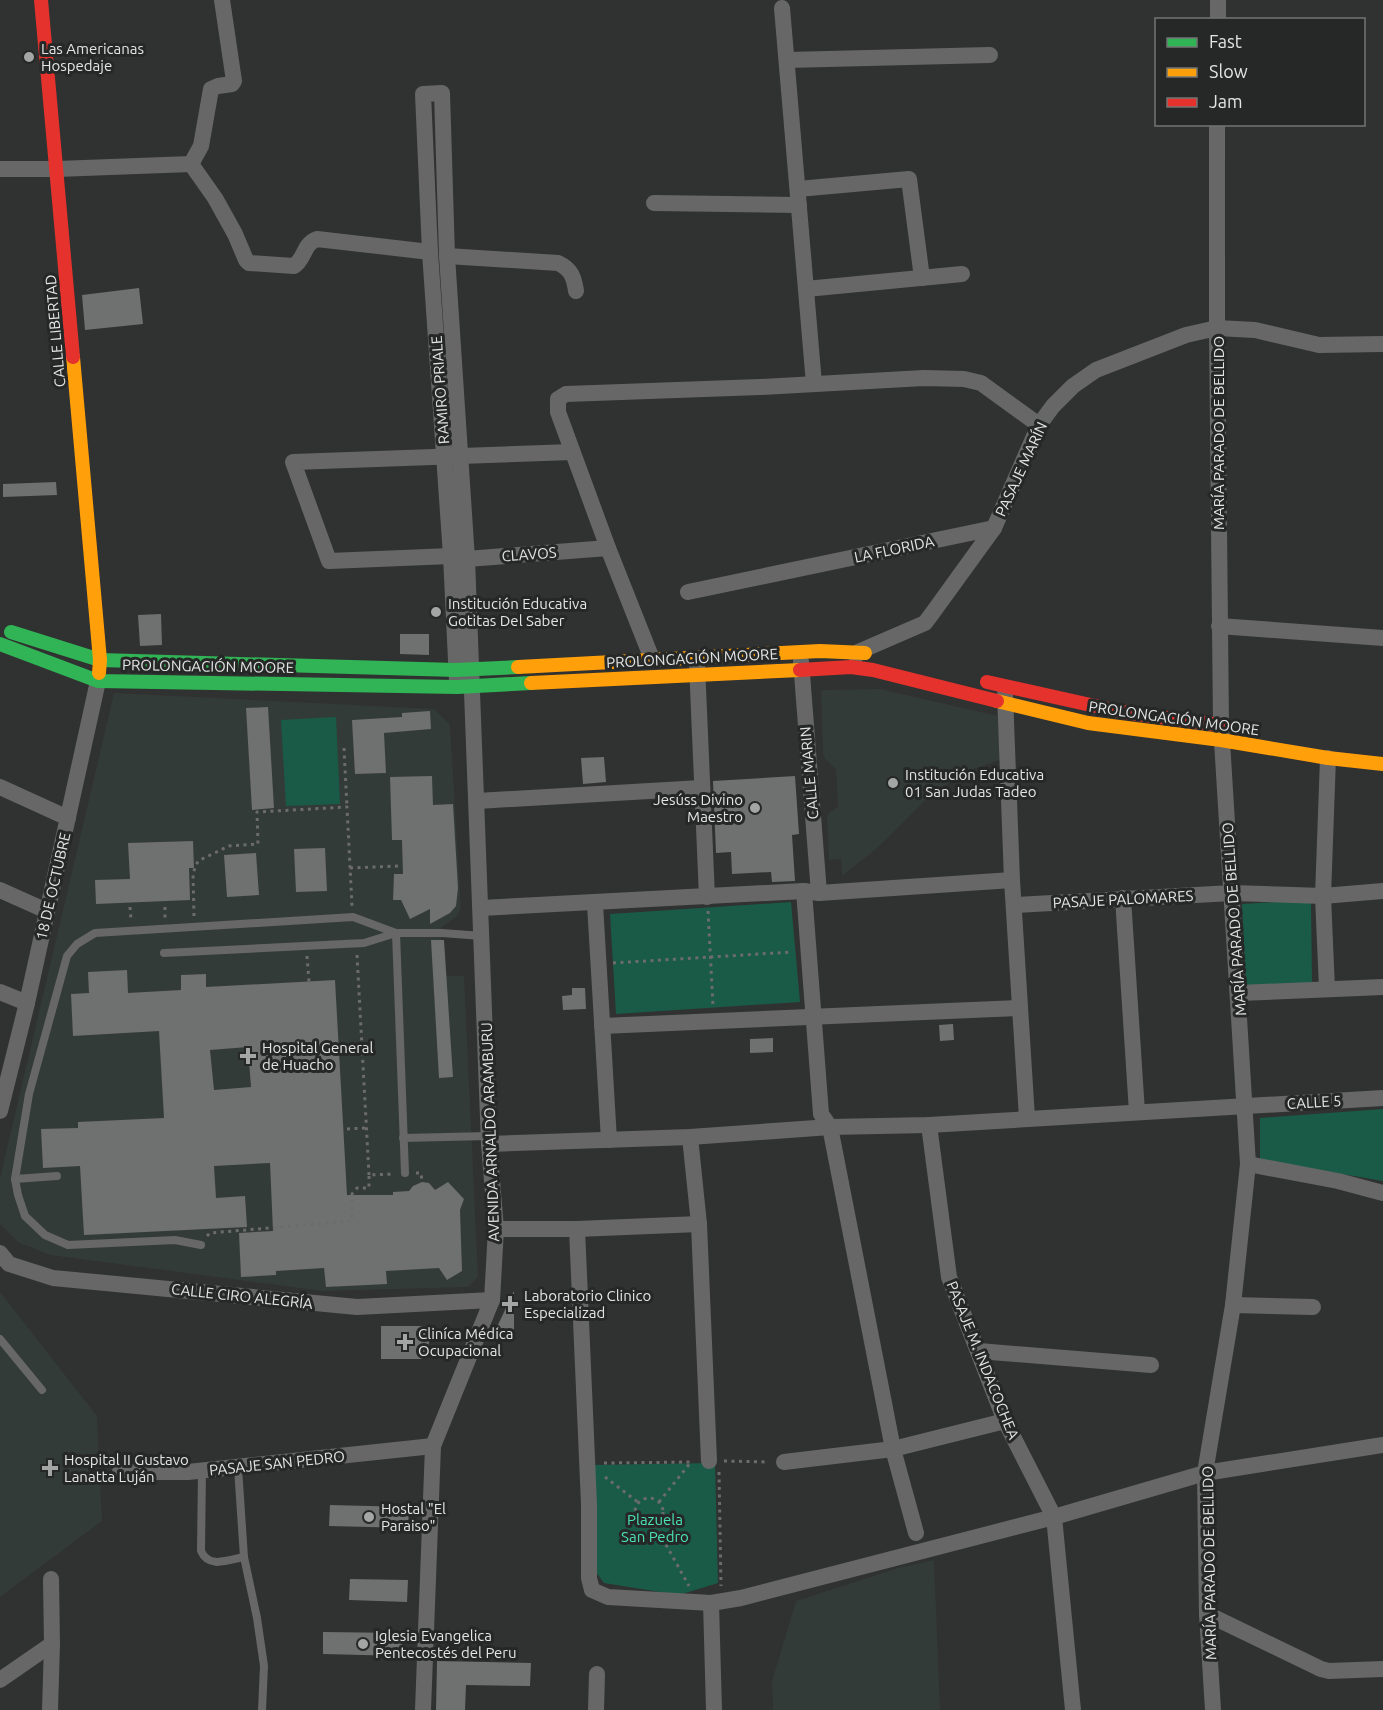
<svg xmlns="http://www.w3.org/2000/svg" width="1383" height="1710" viewBox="0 0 1383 1710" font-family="Ubuntu,sans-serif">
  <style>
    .built { fill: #333b38 }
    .green { fill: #195b47 }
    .building { fill: #6f7070; fill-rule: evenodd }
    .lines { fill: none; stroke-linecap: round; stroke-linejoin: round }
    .path { stroke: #6c6c6c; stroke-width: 3; stroke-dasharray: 3 4.5; stroke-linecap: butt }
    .lane { stroke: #666766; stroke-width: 8 }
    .street { stroke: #666766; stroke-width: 16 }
    .fast { stroke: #30b455; stroke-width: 14 }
    .slow { stroke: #ff9f0a; stroke-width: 14 }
    .jam { stroke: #e5322d; stroke-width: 14 }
    .poi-dot { fill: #a4a6a5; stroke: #262827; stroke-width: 2 }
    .labels { text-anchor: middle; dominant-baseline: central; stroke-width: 6; stroke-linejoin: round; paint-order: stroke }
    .poi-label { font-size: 15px; fill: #e3e5e4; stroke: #262827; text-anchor: start }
    .street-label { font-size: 15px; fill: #e3e5e4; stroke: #262827 }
    .park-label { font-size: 15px; fill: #4ae3b3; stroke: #262827 }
  </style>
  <rect width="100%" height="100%" fill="#303131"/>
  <!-- built -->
  <g class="built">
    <path d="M880,689L998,716L1000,760L973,769L934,792L876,849L842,876L841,859L829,860L827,817L829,813L838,807L836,769L826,760L823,754L821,690Z"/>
    <path d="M114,693L434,709L450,725L461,908L457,916L441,928L444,976H464L478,1277L468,1287L323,1291L50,1255L18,1242L0,1224V1178Z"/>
    <path d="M0,1292L97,1416L102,1521L0,1597Z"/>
    <path d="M934,1560L940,1710H773L772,1681L796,1601L898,1568Z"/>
  </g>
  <!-- green -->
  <g class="green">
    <path d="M336,717L340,804L286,806L281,720Z"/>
    <path d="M1311,900L1312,983L1246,986L1242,904Z"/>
    <path d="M791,902L800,1002L616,1014L610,914Z"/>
    <path d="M1383,1109V1181L1260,1160V1118Z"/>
    <path d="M715,1463L718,1583L679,1595L604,1583L595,1571L590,1465Z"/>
  </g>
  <!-- building -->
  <g class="building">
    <path d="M139,288L143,324L85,330L82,295Z"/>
    <path d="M56,482L57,495L3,497V484Z"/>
    <path d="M161,614L162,645L140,646L138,615Z"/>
    <path d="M400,634H429V655L400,654Z"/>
    <path d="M268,707L274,808L252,810L246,708Z"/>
    <path d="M430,711L431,729L384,733L386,773L355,774L352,720L402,717V713Z"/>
    <path d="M604,757L606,782L583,784L581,758Z"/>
    <path d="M432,776L433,805L453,804L458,888L456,906L450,913L430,924V909L410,919L401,900H393L394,874H403L402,840H392L390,777Z"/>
    <path d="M795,776L799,834L792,835L795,881L772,882L771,872L732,874L731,852L716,853L713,781Z"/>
    <path d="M193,841L194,868H189L190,900L96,904L95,880L130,879L128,843Z"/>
    <path d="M325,848L327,891L296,892L294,849Z"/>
    <path d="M256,853L259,895L227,897L224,855Z"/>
    <path d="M431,940H444L453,1077L439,1078Z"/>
    <path d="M127,970L128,993L181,990V975L206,974V987L335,980L347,1195H393V1192L409,1191L413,1186L422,1182L429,1183L435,1190L448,1182L464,1199L460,1210L462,1271L447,1280L439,1268L386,1271L387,1284L326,1287L324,1268L276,1271V1275L241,1277L239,1233L273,1231L270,1163L214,1166L216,1198L245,1196L247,1227L84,1235L80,1166L43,1168L41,1129L78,1128V1122L164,1118L159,1031L73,1036L71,994L89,993L88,972ZM248,1047L251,1087L214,1090L210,1050Z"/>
    <path d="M572,988H585L586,1009L563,1010L562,996L572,995Z"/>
    <path d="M953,1024L954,1040L940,1041L939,1025Z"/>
    <path d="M773,1038V1052L750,1053V1039Z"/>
    <path d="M514,1291V1335L496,1329Z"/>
    <path d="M381,1326H433L425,1359H381Z"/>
    <path d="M330,1505L409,1507L408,1528L329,1526Z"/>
    <path d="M350,1579L408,1580L407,1602L349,1600Z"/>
    <path d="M323,1632L403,1633L402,1656L323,1654Z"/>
    <path d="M437,1661L531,1663L530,1686L466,1685L465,1710H436Z"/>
  </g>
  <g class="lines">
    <!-- path -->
    <g class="path">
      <path d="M344,748L347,807"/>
      <path d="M350,868L398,866"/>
      <path d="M130,907L131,920"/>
      <path d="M165,907V918"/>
      <path d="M708,911L713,1006"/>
      <path d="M194,916L193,873L198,861L229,846L258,844L257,812L347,807L352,906"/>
      <path d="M357,955L369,1175"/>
      <path d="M307,956L309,982"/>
      <path d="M613,963L792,952"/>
      <path d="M339,1050L362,1048"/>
      <path d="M347,1129L366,1128"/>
      <path d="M416,1173H421L422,1182"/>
      <path d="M207,1236L210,1233L352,1221V1194L357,1188H369V1175L394,1174"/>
      <path d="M724,1461L768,1462"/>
      <path d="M604,1463L693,1462"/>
      <path d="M719,1472L721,1586"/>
      <path d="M605,1477L639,1503"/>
      <circle cx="649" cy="1512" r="14"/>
      <path d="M659,1502L691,1462"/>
      <path d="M655,1525L689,1586"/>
    </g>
    <!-- lane -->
    <g class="lane">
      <path d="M164,953L364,943L396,933L353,917L95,933L77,944L67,956L29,1094L15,1179L18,1195L25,1216L45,1235L68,1245L175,1240L201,1245"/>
      <path d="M403,1138L489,1136"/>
      <path d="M405,1173L396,933H442L482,936"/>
      <path d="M15,1179L57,1176"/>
      <path d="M0,1339L42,1390"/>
      <path d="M238,1468L244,1557L257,1618L264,1666L262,1710"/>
      <path d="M202,1471L201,1551C209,1569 228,1560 244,1557"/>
    </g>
    <!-- street -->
    <g class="street">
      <path d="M782,8L814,384"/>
      <path d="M1218,20V0"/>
      <path d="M787,60L990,55"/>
      <path d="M191,164L215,198L235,234L246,260L249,263L294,266C305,259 303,244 317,239L430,252"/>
      <path d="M191,164L201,146L211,89L218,86L232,84L234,81L222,0"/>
      <path d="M0,169H57L191,164"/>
      <path d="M798,189L909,179L922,278"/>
      <path d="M654,203L799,205"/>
      <path d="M447,256L558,263C571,269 574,277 576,291"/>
      <path d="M806,289L962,274"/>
      <path d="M572,452L293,462L329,561L451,556L467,559L608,548"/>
      <path d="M688,592L994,528"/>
      <path d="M1219,626L1383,638"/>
      <path d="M856,656L858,652L925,623L931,615L994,528L1039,425L1053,406L1073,386L1096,370L1186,335L1217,328L1255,330L1319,345L1383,344"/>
      <path d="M652,659L608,548L558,412V399L566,394L760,387L924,378L964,379L981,383L1039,425"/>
      <path d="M801,661L819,893"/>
      <path d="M697,664L707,897"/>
      <path d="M1005,694L1012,880L1027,1118"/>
      <path d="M0,787L68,818"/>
      <path d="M477,801L701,788"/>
      <path d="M0,890L47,911"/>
      <path d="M1123,898L1137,1112"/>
      <path d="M595,904L609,1140"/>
      <path d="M1014,905L1232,893L1323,896L1383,891"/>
      <path d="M481,908L804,891L819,893L1012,880"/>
      <path d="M1327,989L1323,896L1328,758"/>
      <path d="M0,992L27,1003"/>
      <path d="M1239,993L1383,987"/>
      <path d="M602,1026L1020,1008"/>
      <path d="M0,1111L27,1003L98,681"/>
      <path d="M929,1125L949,1277L1005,1421L1054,1517L1073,1710"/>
      <path d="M690,1137L699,1224L709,1461"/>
      <path d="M489,1144L690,1137L830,1127L929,1125L1383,1098"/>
      <path d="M1248,1164L1338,1181L1383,1193"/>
      <path d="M496,1229H577L699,1224"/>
      <path d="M577,1229L589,1504V1578L592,1590L608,1597L711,1603L741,1598L1054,1517L1205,1473L1383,1445"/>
      <path d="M0,1253L9,1264L53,1278L357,1307L492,1300"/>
      <path d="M1233,1305L1313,1307"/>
      <path d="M979,1351L1151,1365"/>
      <path d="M784,1462L893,1449L830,1127L821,1114L804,891"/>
      <path d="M120,1472H188L433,1446"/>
      <path d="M916,1533L893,1449L1005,1421"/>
      <path d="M711,1603L714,1710"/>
      <path d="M1207,1614L1321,1669L1329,1671L1383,1669"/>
      <path d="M0,1680L52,1644"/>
      <path d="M50,1710L52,1644L51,1579"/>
      <path d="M423,1710L433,1446L492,1300L496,1229L489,1144L467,559L447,256L442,93L423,94L430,252L451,556L457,681"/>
      <path d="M596,1710L597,1674"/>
      <path d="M1213,1710L1207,1614L1205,1473L1233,1305L1248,1164L1221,725L1217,328V124"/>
    </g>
    <!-- fast -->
    <g class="fast">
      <path d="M11,632L100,660L456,670L518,667"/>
      <path d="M0,644L98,681L457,687L531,683"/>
    </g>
    <!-- slow -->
    <g class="slow">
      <path d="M73,357L100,660L99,673"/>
      <path d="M518,667L820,651L865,653"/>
      <path d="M531,683L800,670"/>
      <path d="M997,701L1088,723L1221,740L1328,758L1383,764"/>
    </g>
    <!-- jam -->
    <g class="jam">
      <path d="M41,0L73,357"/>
      <path d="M800,670L851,667L873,670L997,701"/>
      <path d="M987,682L1122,712L1220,725"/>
    </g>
  </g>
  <!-- markers -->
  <g class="poi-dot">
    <circle cx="29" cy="57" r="6"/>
    <circle cx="436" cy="612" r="6"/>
    <circle cx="893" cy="783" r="6"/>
    <circle cx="755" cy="808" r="6"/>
    <path d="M245 1047h6v6h6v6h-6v6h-6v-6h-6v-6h6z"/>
    <path d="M507 1295h6v6h6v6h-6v6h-6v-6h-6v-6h6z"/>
    <path d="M402 1333h6v6h6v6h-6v6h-6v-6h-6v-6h6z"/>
    <path d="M47 1459h6v6h6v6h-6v6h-6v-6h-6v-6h6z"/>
    <circle cx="369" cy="1517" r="6"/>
    <circle cx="363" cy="1644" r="6"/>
  </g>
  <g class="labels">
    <!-- poi labels -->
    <g class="poi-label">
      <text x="41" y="48">Las Americanas<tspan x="41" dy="17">Hospedaje</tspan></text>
      <text x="448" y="603">Institución Educativa<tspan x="448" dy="17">Gotitas Del Saber</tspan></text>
      <text x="905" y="774">Institución Educativa<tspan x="905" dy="17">01 San Judas Tadeo</tspan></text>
      <text x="743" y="799" text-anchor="end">Jesúss Divino<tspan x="743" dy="17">Maestro</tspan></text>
      <text x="262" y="1047">Hospital General<tspan x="262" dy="17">de Huacho</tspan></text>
      <text x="524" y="1295">Laboratorio Clinico<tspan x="524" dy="17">Especializad</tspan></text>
      <text x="418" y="1333">Cliníca Médica<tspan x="418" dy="17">Ocupacional</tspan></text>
      <text x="64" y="1459">Hospital II Gustavo<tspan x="64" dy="17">Lanatta Luján</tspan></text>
      <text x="381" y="1508">Hostal "El<tspan x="381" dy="17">Paraiso"</tspan></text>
      <text x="375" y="1635">Iglesia Evangelica<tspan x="375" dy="17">Pentecostés del Peru</tspan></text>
    </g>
    <!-- street labels -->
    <g class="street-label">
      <text transform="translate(55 331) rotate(-95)">CALLE LIBERTAD</text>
      <text transform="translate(440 390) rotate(-94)">RAMIRO PRIALE</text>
      <text transform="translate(1218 433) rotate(-90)">MARÍA PARADO DE BELLIDO</text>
      <text transform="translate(1021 469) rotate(-65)">PASAJE MARÍN</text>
      <text transform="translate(894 549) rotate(-12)">LA FLORIDA</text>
      <text transform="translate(529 554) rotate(-4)">CLAVOS</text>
      <text transform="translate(692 658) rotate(-3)">PROLONGACIÓN MOORE</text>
      <text transform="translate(208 666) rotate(1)">PROLONGACIÓN MOORE</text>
      <text transform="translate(1174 718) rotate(8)">PROLONGACIÓN MOORE</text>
      <text transform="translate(809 773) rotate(-95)">CALLE MARIN</text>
      <text transform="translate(53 886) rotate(-77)">18 DE OCTUBRE</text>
      <text transform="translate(1123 899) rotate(-3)">PASAJE PALOMARES</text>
      <text transform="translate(1234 919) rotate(-94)">MARÍA PARADO DE BELLIDO</text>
      <text transform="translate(1314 1102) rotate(-3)">CALLE 5</text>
      <text transform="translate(490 1132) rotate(-92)">AVENIDA ARNALDO ARAMBURU</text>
      <text transform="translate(242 1296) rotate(6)">CALLE CIRO ALEGRÍA</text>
      <text transform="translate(983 1360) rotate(68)">PASAJE M. INDACOCHEA</text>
      <text transform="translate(277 1463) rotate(-6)">PASAJE SAN PEDRO</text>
      <text transform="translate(1209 1563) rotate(-91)">MARÍA PARADO DE BELLIDO</text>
    </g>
    <!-- park labels -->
    <g class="park-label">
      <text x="655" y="1519">Plazuela<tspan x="655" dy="17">San Pedro</tspan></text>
    </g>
  </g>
  <!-- legend -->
  <rect x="1155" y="18" width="210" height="108" fill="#262827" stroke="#727473" stroke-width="1.5"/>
  <rect x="1167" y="38" width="30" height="9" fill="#30b455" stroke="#727473" stroke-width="1.5"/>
  <text x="1209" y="48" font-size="18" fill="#e3e5e4">Fast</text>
  <rect x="1167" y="68" width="30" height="9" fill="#ff9f0a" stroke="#727473" stroke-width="1.5"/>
  <text x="1209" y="78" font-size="18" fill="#e3e5e4">Slow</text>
  <rect x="1167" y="98" width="30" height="9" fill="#e5322d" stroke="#727473" stroke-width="1.5"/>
  <text x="1209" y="108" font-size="18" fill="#e3e5e4">Jam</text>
</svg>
